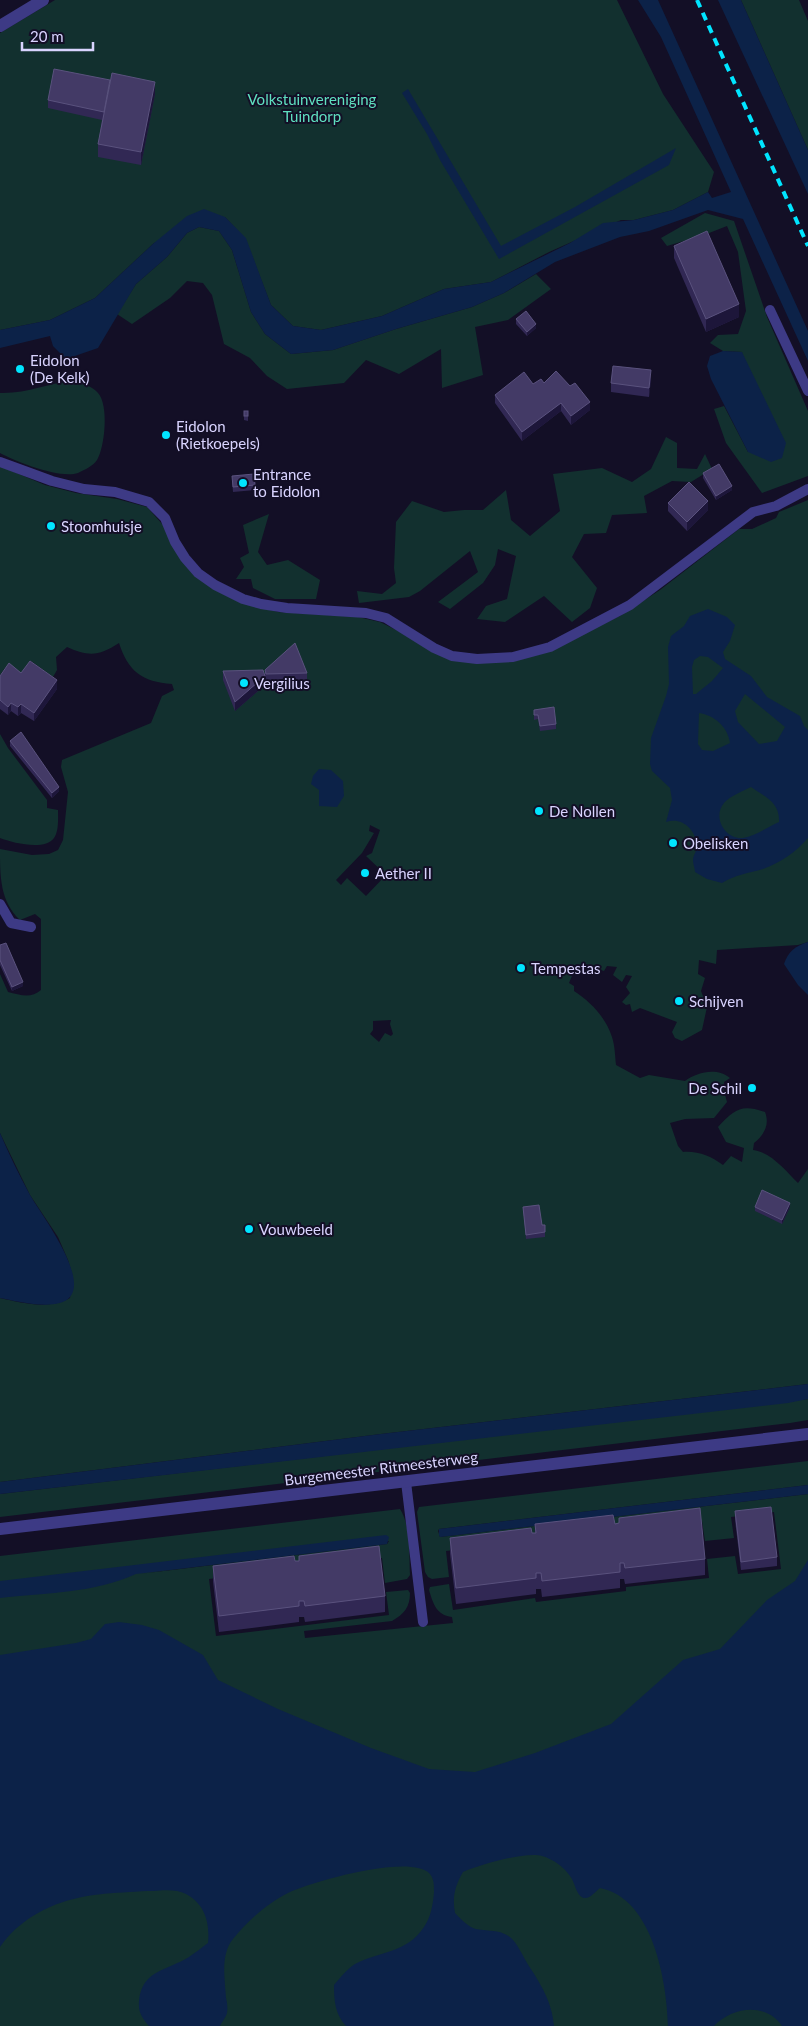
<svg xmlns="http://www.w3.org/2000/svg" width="808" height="2026" viewBox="0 0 808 2026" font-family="Lato,sans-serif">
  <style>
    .green { fill: #12302f; fill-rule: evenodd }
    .water { fill: #0c2248; fill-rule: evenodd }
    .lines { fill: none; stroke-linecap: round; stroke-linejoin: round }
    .service { stroke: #3d3a85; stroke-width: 10 }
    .minor { stroke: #3d3a85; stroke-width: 12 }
    .rail { stroke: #00e5ff; stroke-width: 4; stroke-dasharray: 8 6; stroke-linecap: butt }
    .wall { fill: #312854 }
    .shaded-wall { fill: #1d163a }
    .building { fill: #433a66; stroke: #5a527e }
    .poi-dot { fill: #00e5ff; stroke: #130f26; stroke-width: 2 }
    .labels { text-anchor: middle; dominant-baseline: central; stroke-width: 4; stroke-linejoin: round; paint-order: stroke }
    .park-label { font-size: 15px; fill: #5fe0c0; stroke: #130f26 }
    .poi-label { font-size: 15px; fill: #d9d4ff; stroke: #130f26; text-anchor: start }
    .street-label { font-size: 15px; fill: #d9d4ff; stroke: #130f26 }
  </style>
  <rect width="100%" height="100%" fill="#130f26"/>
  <!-- green -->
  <g class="green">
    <path d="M55,0H617L663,94L714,172L708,192L673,210L634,220H621L549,252L491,282L444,289L382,316L321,330L293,326L271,305L245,238L225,217L154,243L95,298L50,320L0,330V33Z"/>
    <path d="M741,0H799L808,21V150Z"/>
    <path d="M705,213L734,221L767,317L808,411V476L762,493L726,443L714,409L724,406L748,452L742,352L723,351L710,343L718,335L738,334L746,311L738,252L727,226L704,235L667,246L661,238Z"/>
    <path d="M199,227L219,231L232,250L251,312L265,334L291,354L333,350L396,329L472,307L504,293L536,274L551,289L508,320L475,327L483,375L442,388L441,349L399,374L366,360L344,383L287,389L267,376L250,358L224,344L212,295L203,283L187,281L170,298L132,324L117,314L136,284L167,257L187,233Z"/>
    <path d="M75,380C82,383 93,387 98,393C109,405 105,447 97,460C93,466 84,470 78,473C60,479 16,462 0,453V393C26,394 49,383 75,380Z"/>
    <path d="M666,437L677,443V468L697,469L705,454L712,469L691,482L672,481L644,496L647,513L612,515L606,533L584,534L572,557L597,588L590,608L572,622L544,596L505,622L477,619L486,606L507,599L516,556L498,549L495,565L483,583L450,609L438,602L478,572L470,551L420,591L409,597L359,603L357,591L382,594L396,583L394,568L396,522L412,501L444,512L464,510H483L506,490L511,520L530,536L560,511L553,474L602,468L632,482L651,469Z"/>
    <path d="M0,466L45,485L76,493L117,499L147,507L163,525L181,560L251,605L278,612L358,617L380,622L459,661L558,646L620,616L660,590L739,529H752L776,518L779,512L808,500V942L798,945L717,950L716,964L699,960L698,974L705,978L701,991L707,1007L702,1030L682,1041L675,1038L672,1032L677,1022L640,1008L632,1012L630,1004L626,1005L622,1002L630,993L626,987L632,976L626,975L622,982L613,975L617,967L607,966L604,971L585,965L574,971L569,983L574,986V991C591,1002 606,1018 612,1037C615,1046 615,1056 616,1065L640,1078L649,1075L685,1081C697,1072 717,1067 730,1078L724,1082V1091L727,1102L714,1118L685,1119L670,1123L678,1146L683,1152C699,1151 710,1156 723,1165L731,1156L742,1162L744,1148L726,1142L718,1127C735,1109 741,1104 765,1112C770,1125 764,1135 754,1143L753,1150C771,1152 786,1171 798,1183L808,1169V1384L381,1434L0,1482V1298C23,1303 48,1310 70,1298L73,1277L68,1260L58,1237L30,1195L0,1133V974L8,992C20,995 31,999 41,990V919L35,914L20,920C0,901 0,877 0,849L32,855L49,854L58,850L63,840L68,792L61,767L62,760L151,723L162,696L174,690L172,684C142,682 128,671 119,643C99,656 89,657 67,647L56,657L57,670L53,677L31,661L20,677L5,668L0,675ZM370,825L380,830L372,853L366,856L386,875L366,896L347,878L341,885L336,880L362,853L374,833L369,831ZM391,1020L390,1024L393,1034L391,1036L385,1033L379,1042L370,1034L373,1030V1021Z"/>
    <path d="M269,514L258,552L267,565L288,560L320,580L316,599H275L253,588L251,579H236L244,567L240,558L249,553L243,525Z"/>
    <path d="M0,734L8,748L47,800V808L58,810C58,818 59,831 54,838C45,851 13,843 0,838Z"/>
    <path d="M808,1399V1420L790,1423L0,1517V1494Z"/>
    <path d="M808,1461V1485L439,1529L438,1531L440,1537L808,1494V2026H0V1556L400,1509C411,1526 409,1555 410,1575L407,1579L385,1583L382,1558L209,1579L216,1636L389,1615L386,1592L408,1590L410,1593C410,1607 404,1614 392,1621L304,1631L305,1638L453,1623L452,1617C436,1615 433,1603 429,1590L430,1587L449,1584L453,1610L535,1598L536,1602L626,1591V1587L709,1578L707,1559L735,1556L738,1574L781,1569L774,1512L731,1517L734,1538L705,1541L702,1521L446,1551L449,1577L432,1579L428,1577L425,1572L417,1512L419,1507ZM389,1541L387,1544L139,1574Z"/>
  </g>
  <!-- water -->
  <g class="water">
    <path d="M638,0H658L808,331V361L743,219L708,210L649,231L620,237L555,262L504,293L472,307L396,329L333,350L291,354L265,334L251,312L232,250L219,231L199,227L187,233L167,257L136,284L98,348L66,359L53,346L50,336L0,348V330L50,320L95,298L154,243L187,216L204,209L225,217L246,238L271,305L293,326L321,330L382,316L444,289L491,282L570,243L603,223L634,220L673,210L708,192L712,198L731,192L661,37Z"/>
    <path d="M718,0H741L808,150V194Z"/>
    <path d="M408,89L501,246L575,207L676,148L669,165L499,259L440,160L427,134L402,93Z"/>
    <path d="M723,351L742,352L786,443L782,458L771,462L748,452L711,379L707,366L710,356Z"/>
    <path d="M708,609L727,617L735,625L730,641L723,652L725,659L751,676L767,697L800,716L804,726L808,730V838C796,852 780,863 763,869C749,873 735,875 722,883L707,879L695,872C695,869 693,864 693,860C693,855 698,850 697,845C695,829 682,817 666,822L672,800L670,788L652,771L650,764L651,738L666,696L669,684L668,647L671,636L684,626L690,616ZM700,656L708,657L723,668L712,681L696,694H693L692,667L694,660ZM745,694L785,727L777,741L759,744L738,722L735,711ZM699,713C714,715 728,727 730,743L713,751L702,750L698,744ZM751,787C765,797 780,802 779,822C767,827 756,836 743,838C725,840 712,817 724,803C730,796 743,791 751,787Z"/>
    <path d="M319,769L331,770L343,781L344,796L337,807L319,806V790L311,784L313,776Z"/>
    <path d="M808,942V995L798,985L784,964C788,952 795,946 808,942Z"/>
    <path d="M0,1133C9,1154 19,1175 30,1195C41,1214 88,1276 70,1297C57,1312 16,1301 0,1298Z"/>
    <path d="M808,1384V1399L788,1403L0,1494V1482L381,1434Z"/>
    <path d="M808,1485V1494L440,1537L439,1535V1529Z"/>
    <path d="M386,1535L389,1537L387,1544L136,1574C95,1593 45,1593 0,1598V1581Z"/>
    <path d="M808,1560V2026H782C766,2002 732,2007 714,2026H668C667,1982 653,1898 600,1888C596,1891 590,1899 584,1898C576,1896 575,1882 570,1876C564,1867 553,1859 542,1856C526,1851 479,1865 463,1872C455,1886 452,1897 455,1913C460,1918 466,1925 473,1928C483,1932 498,1928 510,1937C517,1943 522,1954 527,1963C540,1983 552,2001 554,2026H346C335,2014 334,2001 334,1985C340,1978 347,1969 355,1964C380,1951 407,1953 424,1927C431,1917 433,1904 434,1892C434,1885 434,1879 430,1874C411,1853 311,1882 288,1893C268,1903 247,1921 233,1939C220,1955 225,1979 226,1998C227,2002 228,2008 227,2013C226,2017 222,2022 220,2026H149C142,2018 138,2012 139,2001C142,1970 166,1971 189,1957C195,1953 201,1948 208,1943C210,1923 205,1904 186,1894C175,1888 160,1891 148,1891C115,1893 81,1893 50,1907C30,1916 12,1929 0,1947V1655L76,1643L91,1639L105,1624L119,1622L142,1625L159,1630L203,1655L218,1680L278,1709L371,1748L429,1769L475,1772L535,1753L611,1724L683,1660L720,1649L767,1600L795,1581Z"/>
  </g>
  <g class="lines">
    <!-- service -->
    <g class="service">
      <path d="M770,310L808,391"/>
      <path d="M0,462L52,481L84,489L115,492L149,502L165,518L175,542L185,558L198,573L215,585L243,599L261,604L287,608L366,613L386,618L434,648L452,656L477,659L513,657L550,647L630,605L753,512L776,506L808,489"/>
      <path d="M0,904L11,923L31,927"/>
      <path d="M406,1482L423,1622"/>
    </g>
    <!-- minor -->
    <g class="minor">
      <path d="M0,26L43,0"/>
      <path d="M0,1529L808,1434"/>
    </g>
    <!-- rail -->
    <path class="rail" d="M697,0L808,246"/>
  </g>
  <!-- wall -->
  <g class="wall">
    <path d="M155,94L141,165L98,157V144L102,120L48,108V100Z"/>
    <path d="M674,246L739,317L706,332L674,258Z"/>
    <path d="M516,319L536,328L527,336L516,324Z"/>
    <path d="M651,379L649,397L611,392V383Z"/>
    <path d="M544,383L590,410L571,425L561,411L522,441L495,403V395L533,384Z"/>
    <path d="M244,411H248V421L244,420Z"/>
    <path d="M703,473L732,490L716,500L703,478Z"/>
    <path d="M232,481L255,485V490L233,492Z"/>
    <path d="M668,503L708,510L687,531L668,511Z"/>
    <path d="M265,670L307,673V682L266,683L265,679V685L235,711L223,680V671L265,676Z"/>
    <path d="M21,673L57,689L34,721L21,713L18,716L11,711L8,715L0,709V676Z"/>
    <path d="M534,710L556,724V729L540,731L538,719L534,720Z"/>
    <path d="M10,741L59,791L52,798L10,746Z"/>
    <path d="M0,945L23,986L12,991L0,965Z"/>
    <path d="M523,1207L542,1225H545V1237L526,1239Z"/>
    <path d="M755,1207H790L782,1224L755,1211Z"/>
    <path d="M735,1511L777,1557V1566L741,1570L735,1520Z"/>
    <path d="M535,1524H615L705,1559V1575L625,1584L624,1579H620V1588L542,1597L541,1589H536V1594L456,1604L450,1554V1538L535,1533Z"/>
    <path d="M295,1561L385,1596V1612L305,1622L304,1617H299V1622L219,1632L213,1582V1566Z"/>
  </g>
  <!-- shaded-wall -->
  <g class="shaded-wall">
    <path d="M155,82V94L141,165V152Z"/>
    <path d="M739,304V317L706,332V319Z"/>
    <path d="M536,324V328L527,336V332Z"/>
    <path d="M651,370V379L649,397V388Z"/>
    <path d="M590,402V410L571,425V416Z"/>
    <path d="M561,403V411L522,441V432Z"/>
    <path d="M732,486V490L716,500V496Z"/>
    <path d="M708,501V510L687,531V522Z"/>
    <path d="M265,676V685L235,711V702Z"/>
    <path d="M57,680V689L34,721V713Z"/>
    <path d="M11,703V711L8,715V707Z"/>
    <path d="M21,704V713L18,716V707Z"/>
    <path d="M59,787V791L52,798V793Z"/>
    <path d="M23,982V986L12,991V987Z"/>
    <path d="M790,1203V1207L782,1224V1220Z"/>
  </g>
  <!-- building -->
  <g class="building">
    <path d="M54,69L110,80L104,112L48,100Z"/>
    <path d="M112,73L155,82L141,152L98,144Z"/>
    <path d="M707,231L739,304L706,319L674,246Z"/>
    <path d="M526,311L536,324L527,332L516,319Z"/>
    <path d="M613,366L651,370L649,388L611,383Z"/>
    <path d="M556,371L570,386L575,383L590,402L571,416L561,403L522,432L495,395L524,372L533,384L541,379L544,383Z"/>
    <rect x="244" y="411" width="4" height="5"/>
    <path d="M719,464L732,486L716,496L703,473Z"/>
    <path d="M254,474L255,485L233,487L232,476Z"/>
    <path d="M689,482L708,501L687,522L668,503Z"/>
    <path d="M295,643L307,673L266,674L265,670Z"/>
    <path d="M30,661L57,680L34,713L21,704L18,707L11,703L8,707L0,700V676L9,663L21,673Z"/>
    <path d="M263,670L265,676L235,702L223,671Z"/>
    <path d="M554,707L556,724L540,726L538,715H534V710Z"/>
    <path d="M21,732L59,787L52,793L10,741Z"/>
    <path d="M6,943L23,982L12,987L0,960V945Z"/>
    <path d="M762,1190L790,1203L782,1220L755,1207Z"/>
    <path d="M539,1205L542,1225H545V1232L526,1235L523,1207Z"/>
    <path d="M771,1507L777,1557L741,1562L735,1511Z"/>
    <path d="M700,1508L705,1559L625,1568L624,1563H620V1572L542,1581L541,1573H536V1578L456,1588L450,1538L531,1528L532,1533H536L535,1524L613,1515L615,1524L619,1523V1518Z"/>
    <path d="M379,1546L385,1596L305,1606L304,1601H299V1606L219,1616L213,1566L294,1556L295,1561H299V1556Z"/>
  </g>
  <!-- markers -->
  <g class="poi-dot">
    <circle cx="20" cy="369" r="5"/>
    <circle cx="166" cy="435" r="5"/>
    <circle cx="243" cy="483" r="5"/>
    <circle cx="51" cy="526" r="5"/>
    <circle cx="244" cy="683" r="5"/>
    <circle cx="539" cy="811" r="5"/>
    <circle cx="673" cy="843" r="5"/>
    <circle cx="365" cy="873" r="5"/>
    <circle cx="521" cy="968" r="5"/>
    <circle cx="679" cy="1001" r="5"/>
    <circle cx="752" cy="1088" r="5"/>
    <circle cx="249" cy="1229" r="5"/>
  </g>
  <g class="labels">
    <!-- park labels -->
    <g class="park-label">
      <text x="312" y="99">Volkstuinvereniging<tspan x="312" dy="17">Tuindorp</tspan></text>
    </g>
    <!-- poi labels -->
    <g class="poi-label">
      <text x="30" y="360">Eidolon<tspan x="30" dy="17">(De Kelk)</tspan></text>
      <text x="176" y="426">Eidolon<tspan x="176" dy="17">(Rietkoepels)</tspan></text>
      <text x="253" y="474">Entrance<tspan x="253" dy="17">to Eidolon</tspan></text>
      <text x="61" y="526">Stoomhuisje</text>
      <text x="254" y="683">Vergilius</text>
      <text x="549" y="811">De Nollen</text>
      <text x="683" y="843">Obelisken</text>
      <text x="375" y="873">Aether II</text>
      <text x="531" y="968">Tempestas</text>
      <text x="689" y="1001">Schijven</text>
      <text x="742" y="1088" text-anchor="end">De Schil</text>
      <text x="259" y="1229">Vouwbeeld</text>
    </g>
    <!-- street labels -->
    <g class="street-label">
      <text transform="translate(381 1468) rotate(-7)">Burgemeester Ritmeesterweg</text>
    </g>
  </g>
  <!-- scale -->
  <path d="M22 42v8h71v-8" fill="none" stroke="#d9d4ff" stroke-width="2.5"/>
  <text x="30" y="42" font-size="15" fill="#d9d4ff" stroke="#130f26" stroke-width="4" paint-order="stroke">20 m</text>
</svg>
